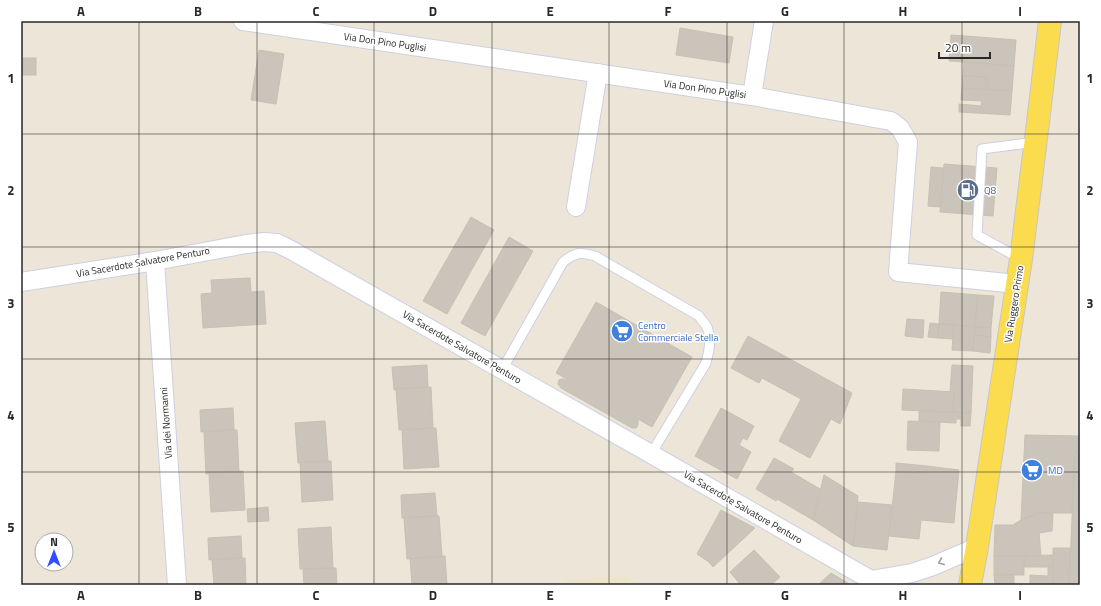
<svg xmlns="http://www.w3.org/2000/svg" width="1101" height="606" viewBox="0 0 1101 606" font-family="'Titillium Web',sans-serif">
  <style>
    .education { fill: #efe4c6 }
    .building { fill: #cac4bb; stroke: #c7c1b2 }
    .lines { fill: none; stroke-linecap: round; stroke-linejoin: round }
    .lane-casing { stroke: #cdd0e3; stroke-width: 11 }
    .street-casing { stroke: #cdd0e3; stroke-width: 20 }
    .primary-casing { stroke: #c7c7c7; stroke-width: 24 }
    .lane { stroke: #fff; stroke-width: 9 }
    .street { stroke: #fff; stroke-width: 18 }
    .primary { stroke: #fbdc4e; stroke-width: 22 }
    .oneway { stroke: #9e9e9e }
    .grid { fill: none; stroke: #282828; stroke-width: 1; stroke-opacity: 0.55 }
    .labels { text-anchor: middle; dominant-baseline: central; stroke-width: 3; stroke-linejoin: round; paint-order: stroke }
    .street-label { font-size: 10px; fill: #282828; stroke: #fff }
    .service-label { font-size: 10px; fill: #4e5e75; stroke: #fff; text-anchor: start }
    .shop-label { font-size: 10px; fill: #366cbe; stroke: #fff; text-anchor: start }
    .neatline { fill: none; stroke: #282828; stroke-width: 1.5 }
    .grid-label { font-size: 13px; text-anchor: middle; font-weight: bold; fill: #282828 }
  </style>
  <rect width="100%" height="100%" fill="#ece5d8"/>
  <!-- education -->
  <path class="education" d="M628,577L636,585H562L564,581Z"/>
  <!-- building -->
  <g class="building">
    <path d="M680,28L733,37L729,63L676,55Z"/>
    <path d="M951,35L966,36L964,62L949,61Z"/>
    <path d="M966,36L1016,40L1014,66L964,62Z"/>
    <path d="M259,50L284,54L276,104L251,100Z"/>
    <rect x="21" y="58" width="15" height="17"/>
    <path d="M964,62L1014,66L1012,91L986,90L987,77L963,76Z"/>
    <path d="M963,76L987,77L986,90L962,88Z"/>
    <path d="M962,88L1012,91L1010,115L959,112V104L981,106L982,101L961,100Z"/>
    <path d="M944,164L997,168L993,216L940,212Z"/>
    <path d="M931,167L943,168L940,207L928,206Z"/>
    <path d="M471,217L494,230L447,314L423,301Z"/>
    <path d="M509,237L533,251L485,336L461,323Z"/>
    <path d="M250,278L251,292L264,291L266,324L203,328L201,294L212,293L211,280Z"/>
    <path d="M941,292L978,295L975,327L939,324Z"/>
    <path d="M978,295L994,296L991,328L975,327Z"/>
    <path d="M596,302L692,357L652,427L638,419V425L636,428H632L561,388L558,384L559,380L561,379H563L566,380L567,379L556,373Z"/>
    <path d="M907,319L924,320L923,338L905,336Z"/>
    <path d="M930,323L939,324L938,338L928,337Z"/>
    <path d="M939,324L954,325L953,339L938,338Z"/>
    <path d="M954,325L975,327L973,351L952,350Z"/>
    <path d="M975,327L991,328V337L974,335Z"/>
    <path d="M974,335L991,337L990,353L973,351Z"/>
    <path d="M748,336L852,393L840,424L831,419L810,458L779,441L801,399L762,378L759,383L731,368Z"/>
    <path d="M427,365L428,387L394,390L392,367Z"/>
    <path d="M952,365L973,366L971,413L953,412L954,392H950Z"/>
    <path d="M428,387H431L433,428L399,430L396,389Z"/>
    <path d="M903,389L954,392L953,412L902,410Z"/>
    <path d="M233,408L234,430L201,432L200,410Z"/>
    <path d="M721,408L754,426L747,440L743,438L739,445L751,452L737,479L695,456Z"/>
    <path d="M919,411L971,413L970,426H961V419H956V423L919,421Z"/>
    <path d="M325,421L328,461L298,463L295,423Z"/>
    <path d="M908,421L940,422L939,451L907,450Z"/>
    <path d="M433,428H436L439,467L404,469L402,430Z"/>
    <path d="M234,430H237L239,472L206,474L204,432Z"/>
    <path d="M1025,435L1080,436V453L1075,452L1072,513H1039L1021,520Z"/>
    <path d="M1075,452L1080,453V585H1069Z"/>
    <path d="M774,458L794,469L791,472L820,489L813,520L777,499L776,501L756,489Z"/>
    <path d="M328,461H331L333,500L302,502L300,463Z"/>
    <path d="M896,463L927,466L926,474L896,471Z"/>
    <path d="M927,466L959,470L954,523L921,520L919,539L889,536L896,471L926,474Z"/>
    <path d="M243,471L245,510L211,512L209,473Z"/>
    <path d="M824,475L858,496L853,546L813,520Z"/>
    <path d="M435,493L437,516L402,518L401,495Z"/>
    <path d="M858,502L892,505L887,550L853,546Z"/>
    <path d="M268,507L269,521L248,522L247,509Z"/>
    <path d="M721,510L755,528L713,567L709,562L697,554Z"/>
    <path d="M1039,513H1053L1052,531L1039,533L1041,556H994L995,525H1013L1021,520Z"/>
    <path d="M437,516H439L442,556L407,559L404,518Z"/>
    <path d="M331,527L333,568L300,569L298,529Z"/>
    <path d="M241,536L242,558L209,560L208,538Z"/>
    <path d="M1053,548H1070L1069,585H1053Z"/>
    <path d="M754,550L780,577L771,585H739L740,584L730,572Z"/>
    <path d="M1053,555V567H1024V556Z"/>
    <path d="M445,556L447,585H412L410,559Z"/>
    <rect x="994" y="556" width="30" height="19"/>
    <path d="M245,558L246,585H214L212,560Z"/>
    <path d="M1048,567H1053V585H1030V575L1048,576Z"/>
    <path d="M336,568L337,585H304L303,569Z"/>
    <path d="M831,573L851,585H818Z"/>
    <path d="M994,575H1014V585H995Z"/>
  </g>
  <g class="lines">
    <!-- lane casing -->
    <g class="lane-casing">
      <g id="lane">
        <path d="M1021,259L977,235L982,149L1036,142"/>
        <path d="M502,370L563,262C576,252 580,252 595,256L699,316C701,320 705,323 707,327C712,339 709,351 706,363L651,454"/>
      </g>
    </g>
    <!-- street casing -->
    <g class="street-casing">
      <g id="street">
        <path d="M243,21L752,96L891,121L900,128L908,142L898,272L1017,284"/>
        <path d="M752,96L764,21"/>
        <path d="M576,207L598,73"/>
        <path d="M155,261L177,585"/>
        <path d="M21,282L155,261L246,244L264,242L277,243L291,250L651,454L871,580L885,585"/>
        <path d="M871,580L912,573L933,566L977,547"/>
      </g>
    </g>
    <!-- primary casing -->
    <g class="primary-casing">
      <path id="primary" d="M970,585L977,547L1021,259L1039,114L1050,21"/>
    </g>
    <!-- lane -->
    <use href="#lane" class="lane"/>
    <!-- street -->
    <use href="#street" class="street"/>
    <!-- primary -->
    <use href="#primary" class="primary"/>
  </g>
  <!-- one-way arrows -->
  <defs><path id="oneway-chevron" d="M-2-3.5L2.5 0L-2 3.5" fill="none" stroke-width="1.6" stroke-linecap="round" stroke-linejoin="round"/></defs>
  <use class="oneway" href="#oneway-chevron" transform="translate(941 562) rotate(157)"/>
  <!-- grid -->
  <path class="grid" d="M139,21V585M257,21V585M374,21V585M492,21V585M609,21V585M727,21V585M844,21V585M962,21V585M21,134H1080M21,247H1080M21,359H1080M21,472H1080"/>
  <!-- icons -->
  <defs>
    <g id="fuel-disc" transform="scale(1.15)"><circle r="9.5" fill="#5c6f8a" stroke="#fff"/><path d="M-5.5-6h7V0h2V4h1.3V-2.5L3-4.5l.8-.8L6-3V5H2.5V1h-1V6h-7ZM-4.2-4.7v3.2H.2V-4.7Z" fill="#fff"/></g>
    <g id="supermarket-disc" transform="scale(1.15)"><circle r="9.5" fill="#3f7fe0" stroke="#fff"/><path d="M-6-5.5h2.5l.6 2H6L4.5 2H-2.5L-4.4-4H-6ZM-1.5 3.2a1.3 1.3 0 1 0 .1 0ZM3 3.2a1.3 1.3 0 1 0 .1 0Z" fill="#fff"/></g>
  </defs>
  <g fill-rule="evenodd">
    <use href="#fuel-disc" x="968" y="190"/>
    <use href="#supermarket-disc" x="622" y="331"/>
    <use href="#supermarket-disc" x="1032" y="470"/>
  </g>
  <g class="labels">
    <!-- street labels -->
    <g class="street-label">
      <text transform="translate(385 42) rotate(8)">Via Don Pino Puglisi</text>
      <text transform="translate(705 89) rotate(8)">Via Don Pino Puglisi</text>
      <text transform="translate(143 262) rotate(-10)">Via Sacerdote Salvatore Penturo</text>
      <text transform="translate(1014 304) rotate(-81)">Via Ruggero Primo</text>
      <text transform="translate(462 347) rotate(30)">Via Sacerdote Salvatore Penturo</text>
      <text transform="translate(166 423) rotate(-94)">Via dei Normanni</text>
      <text transform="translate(743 507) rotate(30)">Via Sacerdote Salvatore Penturo</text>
    </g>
    <!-- service labels -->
    <g class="service-label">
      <text x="984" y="190">Q8</text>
    </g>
    <!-- shop labels -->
    <g class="shop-label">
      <text x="638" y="325">Centro<tspan x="638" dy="12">Commerciale Stella</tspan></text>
      <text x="1048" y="470">MD</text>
    </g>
  </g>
  <!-- border -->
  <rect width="1101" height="606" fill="none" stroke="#ffffff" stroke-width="44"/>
  <!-- north arrow -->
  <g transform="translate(54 552)"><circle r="19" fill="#ffffff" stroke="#a9a9a9"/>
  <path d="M0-3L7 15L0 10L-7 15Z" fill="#324dff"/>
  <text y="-6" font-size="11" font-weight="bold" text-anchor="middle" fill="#282828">N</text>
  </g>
  <!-- scale -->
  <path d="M939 52v6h51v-6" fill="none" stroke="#282828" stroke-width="2"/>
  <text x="945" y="52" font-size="12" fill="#282828" stroke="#ffffff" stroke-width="3" paint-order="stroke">20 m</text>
  <rect x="22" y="22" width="1057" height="562" class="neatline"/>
  <g class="grid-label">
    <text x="81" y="16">A</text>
    <text x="198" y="16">B</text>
    <text x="316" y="16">C</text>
    <text x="433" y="16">D</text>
    <text x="550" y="16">E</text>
    <text x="668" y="16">F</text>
    <text x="785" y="16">G</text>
    <text x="903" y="16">H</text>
    <text x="1020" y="16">I</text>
    <text x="11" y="83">1</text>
    <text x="1090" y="83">1</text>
    <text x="11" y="195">2</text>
    <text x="1090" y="195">2</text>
    <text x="11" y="308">3</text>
    <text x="1090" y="308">3</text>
    <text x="11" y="420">4</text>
    <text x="1090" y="420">4</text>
    <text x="11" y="532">5</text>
    <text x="1090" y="532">5</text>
    <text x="81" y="600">A</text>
    <text x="198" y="600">B</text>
    <text x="316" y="600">C</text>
    <text x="433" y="600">D</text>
    <text x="550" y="600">E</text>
    <text x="668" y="600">F</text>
    <text x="785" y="600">G</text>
    <text x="903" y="600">H</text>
    <text x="1020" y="600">I</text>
  </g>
</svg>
